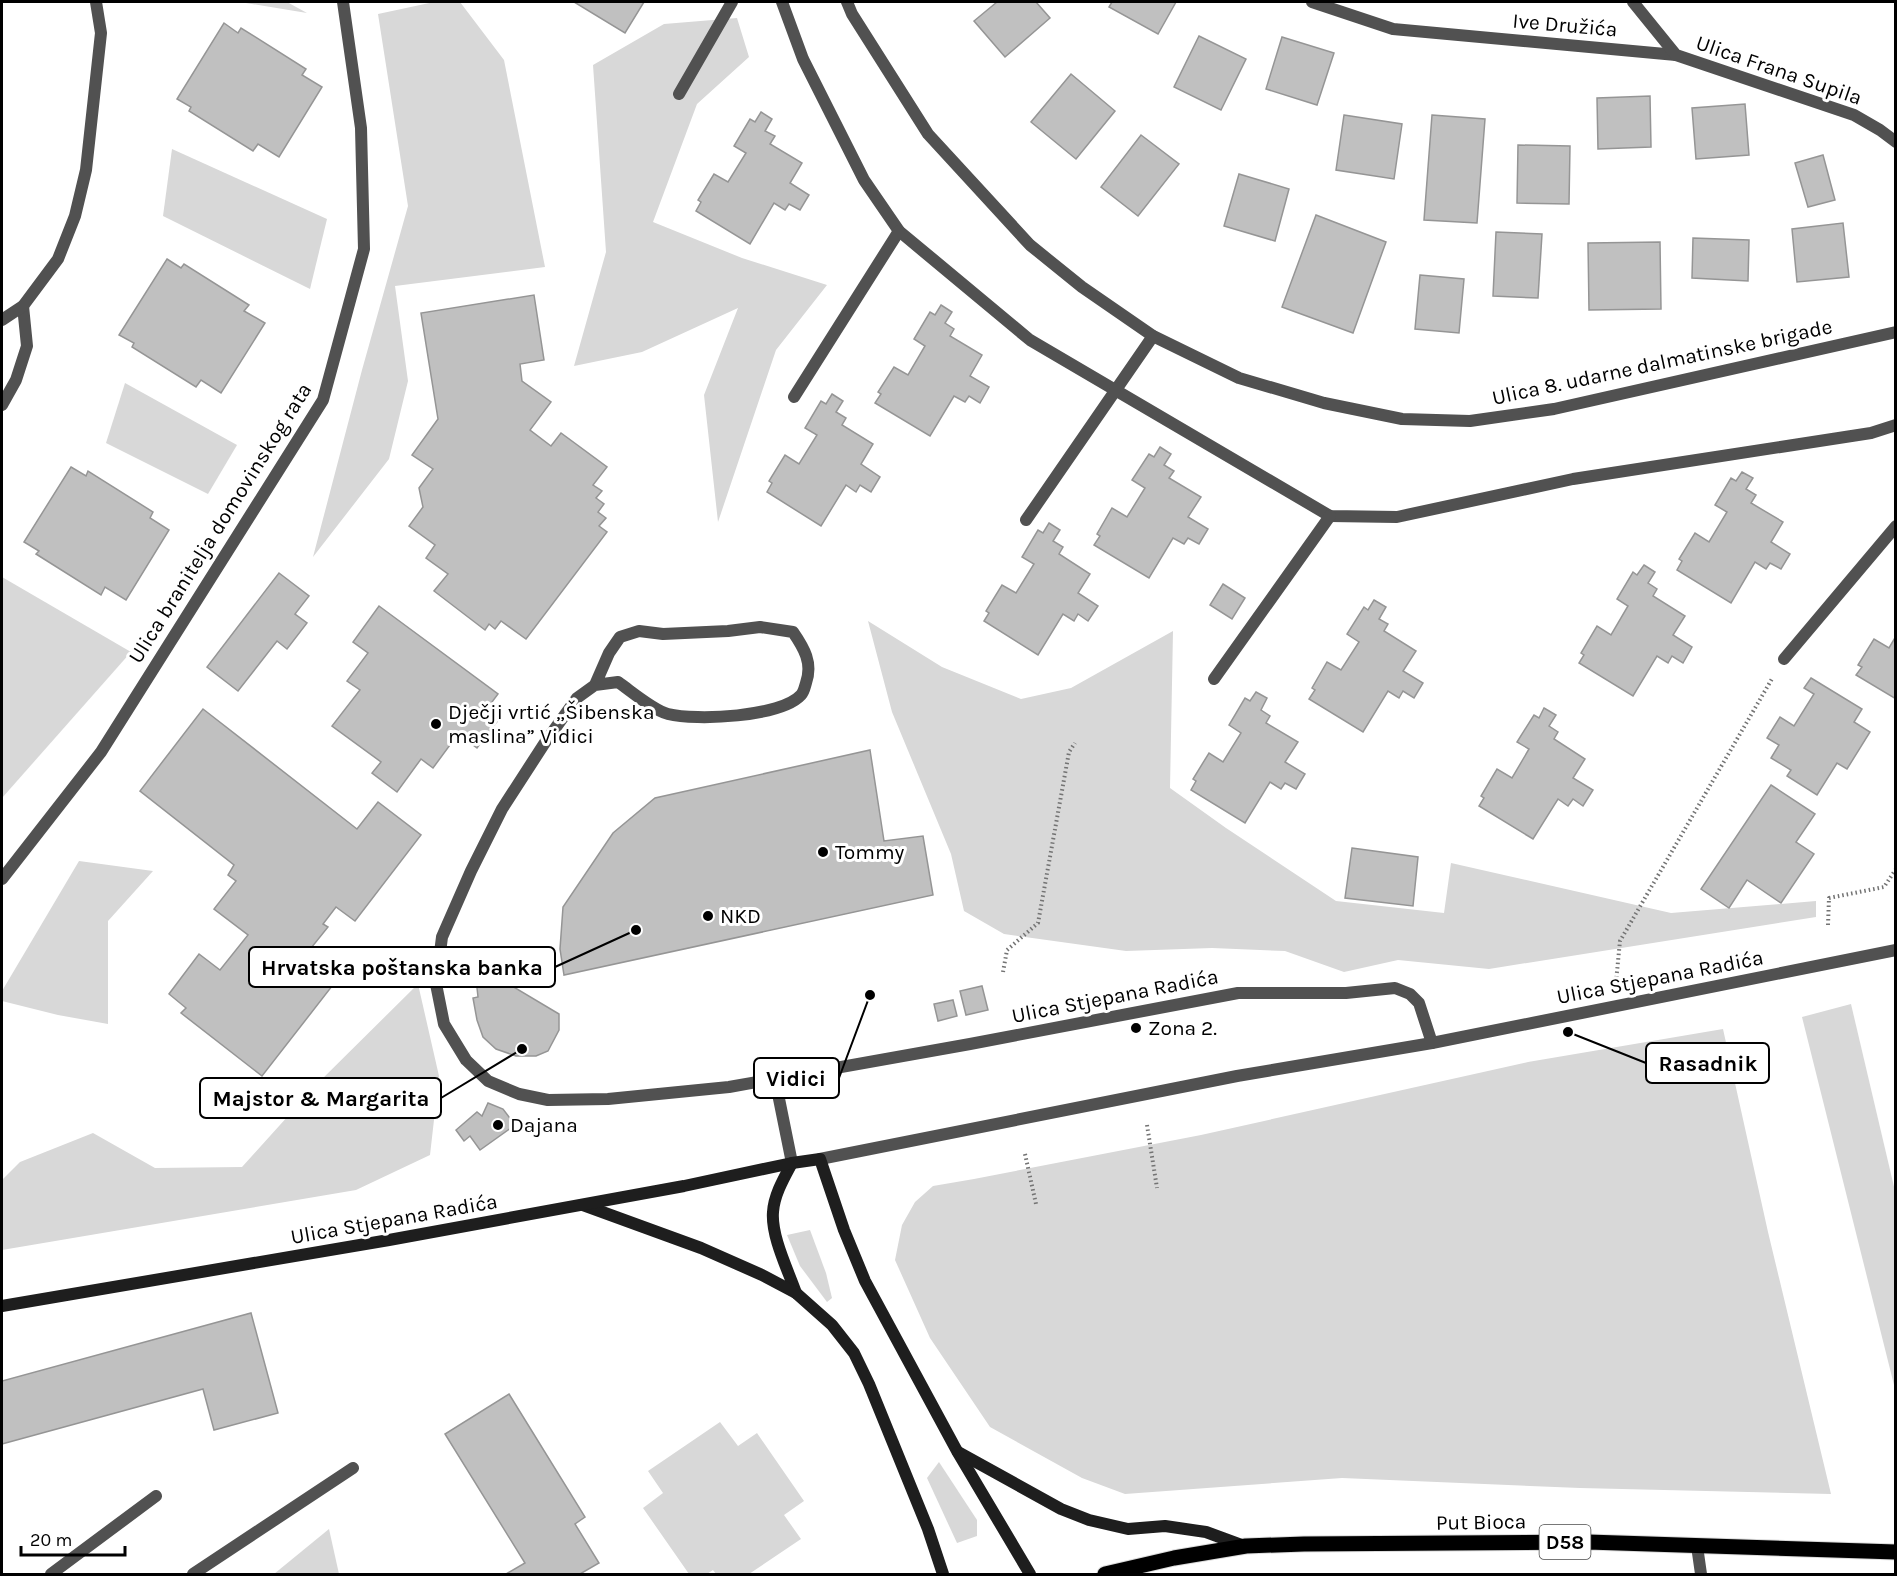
<svg xmlns="http://www.w3.org/2000/svg" width="1897" height="1576" viewBox="0 0 1897 1576" font-family="Karla,sans-serif">
  <style>
    .green { fill: #d8d8d8 }
    .building { fill: #c0c0c0; stroke: #959595; stroke-width: 1.5 }
    .lines { fill: none; stroke-linecap: round; stroke-linejoin: round }
    .primary-casing { stroke: #dbdbdb; stroke-width: 17 }
    .path { stroke: #737373; stroke-width: 4; stroke-dasharray: 1.5 3; stroke-linecap: butt }
    .lane { stroke: #515151; stroke-width: 12 }
    .street { stroke: #515151; stroke-width: 12 }
    .secondary { stroke: #1e1e1e; stroke-width: 12 }
    .primary { stroke: #000; stroke-width: 15 }
    .poi-dot { fill: #000; stroke: #fff; stroke-width: 2 }
    .labels { text-anchor: middle; dominant-baseline: central; stroke-width: 6; stroke-linejoin: round; paint-order: stroke }
    .shield { fill: #fff; stroke: #4c4c4c; stroke-width: 1.5 }
    .shield-label { font-size: 20px; font-weight: bold; fill: #000 }
    .street-label { font-size: 21px; fill: #000; stroke: #fff }
    .poi-label { font-size: 21px; fill: #000; stroke: #fff; text-anchor: start }
    .leader { fill: none; stroke: #000; stroke-width: 2 }
    .callout-dot { fill: #000; stroke: #fff; stroke-width: 2 }
    .callout { fill: #fff; stroke: #000; stroke-width: 2 }
    .callout-label { font-size: 22px; text-anchor: middle; font-weight: bold; fill: #000 }
  </style>
  <rect width="100%" height="100%" fill="#fff"/>
  <!-- green -->
  <g class="green">
    <path d="M240,2H287L307,13Z"/>
    <path d="M434,2H460L504,60L545,267L395,286L408,381L389,459L313,557L362,370L408,206L378,14Z"/>
    <path d="M737,18L749,57L697,104L653,222L742,258L827,285L776,350L718,522L704,395L738,308L642,352L574,366L606,252L593,65L664,24Z"/>
    <path d="M172,149L327,219L310,289L163,216Z"/>
    <path d="M125,383L237,445L208,494L106,443Z"/>
    <path d="M2,577L131,652L2,798Z"/>
    <path d="M868,621L942,667L1021,699L1071,688L1173,631L1170,788L1226,828L1336,901L1444,913L1451,863L1671,913L1816,901V917L1489,969L1398,960L1344,972L1285,951L1212,948L1126,951L1004,934L964,911L951,854L892,712Z"/>
    <path d="M79,861L153,871L108,921V1024L58,1015L2,1001V991Z"/>
    <path d="M418,984L439,1076L430,1155L356,1190L2,1250V1180L20,1162L93,1133L155,1168L242,1167L316,1085Z"/>
    <path d="M1851,1004L1895,1191V1389L1802,1017Z"/>
    <path d="M1723,1029L1768,1232L1831,1494L1580,1488L1342,1478L1125,1494L1082,1478L990,1427L930,1338L895,1260L902,1225L915,1202L933,1186L974,1179L1201,1135L1528,1062Z"/>
    <path d="M810,1230L826,1273L832,1298L827,1302L800,1266L787,1235Z"/>
    <path d="M720,1422L738,1446L757,1433L804,1501L784,1515L801,1539L749,1574H716L713,1570L707,1574H689L643,1508L663,1493L648,1471Z"/>
    <path d="M939,1462L977,1520V1536L957,1543L927,1478Z"/>
    <path d="M329,1529L339,1574H274Z"/>
  </g>
  <!-- building -->
  <g class="building">
    <path d="M574,2H644L625,33Z"/>
    <path d="M997,2H1036L1050,18L1005,57L974,21Z"/>
    <path d="M1112,2H1176L1158,34L1109,7Z"/>
    <path d="M224,23L238,33L241,28L306,69L302,75L322,87L279,157L258,144L253,151L189,111L191,107L177,99Z"/>
    <path d="M1199,36L1246,59L1221,110L1174,87Z"/>
    <path d="M1282,37L1334,53L1317,105L1266,89Z"/>
    <path d="M1071,74L1115,111L1076,159L1031,122Z"/>
    <path d="M1650,96L1651,147L1598,149L1597,98Z"/>
    <path d="M1745,104L1749,155L1696,159L1692,108Z"/>
    <path d="M761,112L772,119L765,131L775,136L770,144L802,163L790,183L809,195L800,210L789,204L785,210L774,203L750,244L696,211L701,202L698,200L714,174L728,182L746,153L734,146L750,119L755,122Z"/>
    <path d="M1344,115L1402,124L1394,179L1336,170Z"/>
    <path d="M1432,115L1485,119L1477,223L1424,220Z"/>
    <path d="M1141,135L1179,164L1138,216L1101,187Z"/>
    <path d="M1518,145L1570,146L1569,204L1517,203Z"/>
    <path d="M1823,155L1835,200L1808,207L1795,163Z"/>
    <path d="M1239,174L1289,189L1275,241L1224,226Z"/>
    <path d="M1316,215L1386,242L1353,333L1282,307Z"/>
    <path d="M1843,223L1849,277L1797,282L1792,229Z"/>
    <path d="M1496,232L1542,234L1538,298L1493,296Z"/>
    <path d="M1693,238L1749,240L1748,281L1692,278Z"/>
    <path d="M1660,242L1661,309L1589,310L1588,243Z"/>
    <path d="M167,259L181,268L184,264L249,305L244,311L265,323L221,393L201,380L196,387L132,347L134,343L119,335Z"/>
    <path d="M1420,275L1464,279L1459,333L1415,329Z"/>
    <path d="M534,295L544,360L520,364L522,381L551,402L530,430L551,446L561,433L607,467L593,485L602,491L596,498L604,504L598,512L606,518L599,526L607,532L526,639L501,621L495,629L489,624L485,630L434,591L448,574L426,558L435,545L409,526L423,507L419,488L433,469L412,455L438,419L421,313Z"/>
    <path d="M941,305L952,312L945,323L954,329L950,336L982,355L970,376L989,387L980,403L969,396L965,402L954,396L930,436L875,403L881,394L878,392L894,367L908,375L925,346L914,339L930,312L935,315Z"/>
    <path d="M832,394L843,401L836,412L846,418L842,425L873,444L861,464L880,477L871,492L860,485L856,492L846,485L821,526L767,492L772,483L769,481L785,455L799,464L817,435L805,428L821,401L826,404Z"/>
    <path d="M1160,447L1171,454L1164,465L1174,471L1169,478L1201,497L1188,517L1208,529L1199,544L1188,538L1184,544L1173,538L1149,578L1094,545L1100,536L1097,534L1112,508L1127,517L1145,488L1132,480L1149,454L1154,457Z"/>
    <path d="M71,467L86,476L88,471L153,512L150,518L169,530L126,600L105,587L101,595L36,554L39,551L24,542Z"/>
    <path d="M1742,472L1753,478L1746,489L1756,495L1751,503L1783,522L1771,542L1790,554L1781,569L1770,563L1766,569L1755,562L1731,603L1677,570L1682,561L1679,559L1695,533L1709,542L1727,512L1715,505L1731,478L1736,481Z"/>
    <path d="M1049,523L1060,530L1053,541L1063,547L1059,554L1090,574L1078,593L1098,606L1088,621L1078,614L1074,621L1063,614L1038,655L984,621L989,613L986,611L1002,585L1016,593L1034,564L1022,557L1038,530L1043,533Z"/>
    <path d="M1644,565L1655,572L1648,583L1657,589L1653,596L1685,616L1673,635L1692,647L1683,663L1672,656L1668,663L1657,656L1633,696L1579,663L1584,655L1581,653L1597,626L1611,635L1628,606L1617,599L1633,572L1637,575Z"/>
    <path d="M279,573L309,596L295,614L307,623L287,649L277,641L238,691L207,667Z"/>
    <path d="M1223,584L1245,598L1232,619L1210,605Z"/>
    <path d="M1374,600L1386,607L1379,619L1388,624L1384,631L1416,651L1403,671L1423,683L1414,698L1403,691L1399,698L1388,691L1363,732L1309,699L1315,690L1312,688L1327,662L1341,670L1359,642L1347,634L1364,607L1368,610Z"/>
    <path d="M379,606L498,694L486,710L499,719L477,748L458,734L433,768L421,759L397,792L372,773L381,762L332,726L360,690L347,681L368,653L353,642Z"/>
    <path d="M1896,636V699L1856,675L1862,667L1858,665L1874,639L1889,648Z"/>
    <path d="M1811,678L1862,709L1854,722L1870,732L1847,769L1837,763L1817,795L1787,776L1791,770L1771,758L1779,745L1767,738L1780,717L1794,726L1814,694L1804,688Z"/>
    <path d="M1256,692L1267,698L1261,710L1270,716L1266,723L1298,742L1285,762L1305,774L1296,789L1285,783L1281,789L1270,782L1245,823L1191,790L1196,781L1193,779L1209,753L1223,762L1241,733L1229,725L1245,698L1250,701Z"/>
    <path d="M1544,708L1556,715L1549,726L1558,732L1554,739L1585,759L1573,778L1593,790L1583,806L1573,799L1568,806L1558,799L1533,839L1479,806L1484,798L1481,796L1497,769L1512,778L1529,749L1517,742L1534,715L1539,718Z"/>
    <path d="M203,709L357,829L378,802L421,835L355,921L336,907L323,924L328,927L311,948L343,972L262,1076L181,1013L186,1008L169,994L199,954L220,970L248,935L214,909L236,881L228,875L234,865L140,791Z"/>
    <path d="M870,750L884,841L923,836L933,895L564,975L560,949L563,907L613,833L655,798Z"/>
    <path d="M1771,785L1815,814L1796,842L1814,854L1781,903L1747,880L1729,908L1701,889Z"/>
    <path d="M1352,848L1418,857L1413,906L1345,898Z"/>
    <path d="M504,963L507,983L559,1014V1030L548,1051L536,1056H516L496,1049L483,1037L477,1020L473,998L478,997L475,969Z"/>
    <path d="M982,986L988,1010L966,1015L960,991Z"/>
    <path d="M953,1000L957,1016L938,1021L934,1004Z"/>
    <path d="M488,1103L503,1109L515,1125L480,1150L470,1136L464,1141L456,1130L477,1112L482,1116Z"/>
    <path d="M251,1313L278,1413L214,1430L203,1389L2,1444V1381Z"/>
    <path d="M509,1394L585,1517L575,1524L599,1563L580,1574H506L525,1563L445,1434Z"/>
  </g>
  <g class="lines">
    <!-- primary casing -->
    <g class="primary-casing">
      <path id="primary" d="M1105,1574L1174,1558L1246,1546L1304,1544L1588,1542L1896,1552"/>
    </g>
    <!-- path -->
    <g class="path">
      <path d="M1828,925L1829,898L1884,887L1896,869"/>
      <path d="M1003,972L1007,950L1038,923L1069,752L1075,743"/>
      <path d="M1616,982L1620,941L1773,677"/>
      <path d="M1147,1125L1157,1188"/>
      <path d="M1025,1154L1036,1204"/>
    </g>
    <!-- lane -->
    <g class="lane">
      <path d="M782,2L803,59L864,180L899,231L1030,340L1330,516L1397,517L1573,479L1871,433L1896,425"/>
      <path d="M679,94L732,2"/>
      <path d="M794,397L899,231"/>
      <path d="M2,405L16,380L27,346L23,306"/>
      <path d="M1026,520L1153,336"/>
      <path d="M1784,659L1896,526"/>
      <path d="M1214,679L1330,516"/>
      <path d="M595,685L609,653L620,637L639,631L663,634L728,631L760,627L793,632C804,648 813,663 806,683C805,686 804,692 801,695C781,717 696,721 668,714C653,710 631,691 618,682L595,685L577,698L546,741L502,809L471,871L442,937L436,984L444,1024L466,1060L488,1081L519,1094L548,1100L608,1099L729,1087L970,1044L1238,993H1346L1395,988L1410,994L1419,1003L1432,1043"/>
      <path d="M775,1079L792,1163"/>
      <path d="M1697,1546L1701,1574"/>
      <path d="M193,1574L353,1468"/>
    </g>
    <!-- street -->
    <g class="street">
      <path d="M847,2L852,14L928,134L1030,245L1082,287L1153,336L1239,378L1324,403L1402,419L1470,421L1554,409L1896,332"/>
      <path d="M1312,2L1393,29L1676,55"/>
      <path d="M1633,2L1676,55L1854,115L1880,130L1896,142"/>
      <path d="M2,320L23,306L58,259L75,216L86,170L101,33L96,2"/>
      <path d="M2,879L101,752L323,400L364,249L361,128L343,2"/>
      <path d="M820,1159L1237,1076L1432,1043L1896,950"/>
      <path d="M51,1574L156,1496"/>
    </g>
    <!-- secondary -->
    <g class="secondary">
      <path d="M792,1163C784,1178 774,1195 773,1212C771,1236 788,1270 796,1293"/>
      <path d="M583,1205L701,1248L762,1275L796,1293L832,1325L854,1353L869,1384L928,1529L943,1574"/>
      <path d="M2,1306L389,1240L684,1186L792,1163L820,1159L844,1230L865,1281L957,1451L1030,1574"/>
      <path d="M958,1452L1061,1509L1089,1520L1128,1529L1165,1526L1206,1532L1244,1546"/>
    </g>
    <!-- primary -->
    <use href="#primary" class="primary"/>
  </g>
  <!-- markers -->
  <g class="poi-dot">
    <circle cx="436" cy="724" r="6"/>
    <circle cx="823" cy="852" r="6"/>
    <circle cx="708" cy="916" r="6"/>
    <circle cx="1136" cy="1028" r="6"/>
    <circle cx="498" cy="1125" r="6"/>
  </g>
  <g class="labels">
    <!-- shield labels -->
    <rect class="shield" x="1539.5" y="1525" width="51" height="34" rx="4.5"/>
    <g class="shield-label">
      <text x="1565" y="1542">D58</text>
    </g>
    <!-- street labels -->
    <g class="street-label">
      <text transform="translate(1565 25) rotate(5)">Ive Družića</text>
      <text transform="translate(1779 70) rotate(19)">Ulica Frana Supila</text>
      <text transform="translate(1662 362) rotate(-12)">Ulica 8. udarne dalmatinske brigade</text>
      <text transform="translate(220 523) rotate(-58)">Ulica branitelja domovinskog rata</text>
      <text transform="translate(1660 977) rotate(-11)">Ulica Stjepana Radića</text>
      <text transform="translate(1115 996) rotate(-11)">Ulica Stjepana Radića</text>
      <text transform="translate(394 1219) rotate(-10)">Ulica Stjepana Radića</text>
      <text transform="translate(1481 1522) rotate(-1)">Put Bioca</text>
    </g>
    <!-- poi labels -->
    <g class="poi-label">
      <text x="448" y="712">Dječji vrtić „Šibenska<tspan x="448" dy="24">maslina” Vidici</tspan></text>
      <text x="835" y="852">Tommy</text>
      <text x="720" y="916">NKD</text>
      <text x="1148" y="1028">Zona 2.</text>
      <text x="510" y="1125">Dajana</text>
    </g>
  </g>
  <!-- callouts -->
  <path class="leader" d="M636 930L555 967M1568 1032L1646 1063M870 995L839 1078M522 1049L441 1098"/>
  <g class="callout-dot">
    <circle cx="636" cy="930" r="6"/>
    <circle cx="1568" cy="1032" r="6"/>
    <circle cx="870" cy="995" r="6"/>
    <circle cx="522" cy="1049" r="6"/>
  </g>
  <g class="callout">
    <rect x="249" y="947" width="306" height="40" rx="6"/>
    <rect x="1646" y="1043" width="123" height="40" rx="6"/>
    <rect x="754" y="1058" width="85" height="40" rx="6"/>
    <rect x="200" y="1078" width="241" height="40" rx="6"/>
  </g>
  <g class="callout-label">
    <text x="402" y="975">Hrvatska poštanska banka</text>
    <text x="1708" y="1071">Rasadnik</text>
    <text x="796" y="1086">Vidici</text>
    <text x="321" y="1106">Majstor &amp; Margarita</text>
  </g>
  <!-- border -->
  <rect width="1897" height="1576" fill="none" stroke="#000000" stroke-width="6"/>
  <!-- scale -->
  <path d="M21 1546v9h104v-9" fill="none" stroke="#000000" stroke-width="3"/>
  <text x="30" y="1546" font-size="18" fill="#000000" stroke="#ffffff" stroke-width="4.5" paint-order="stroke">20 m</text>
</svg>
